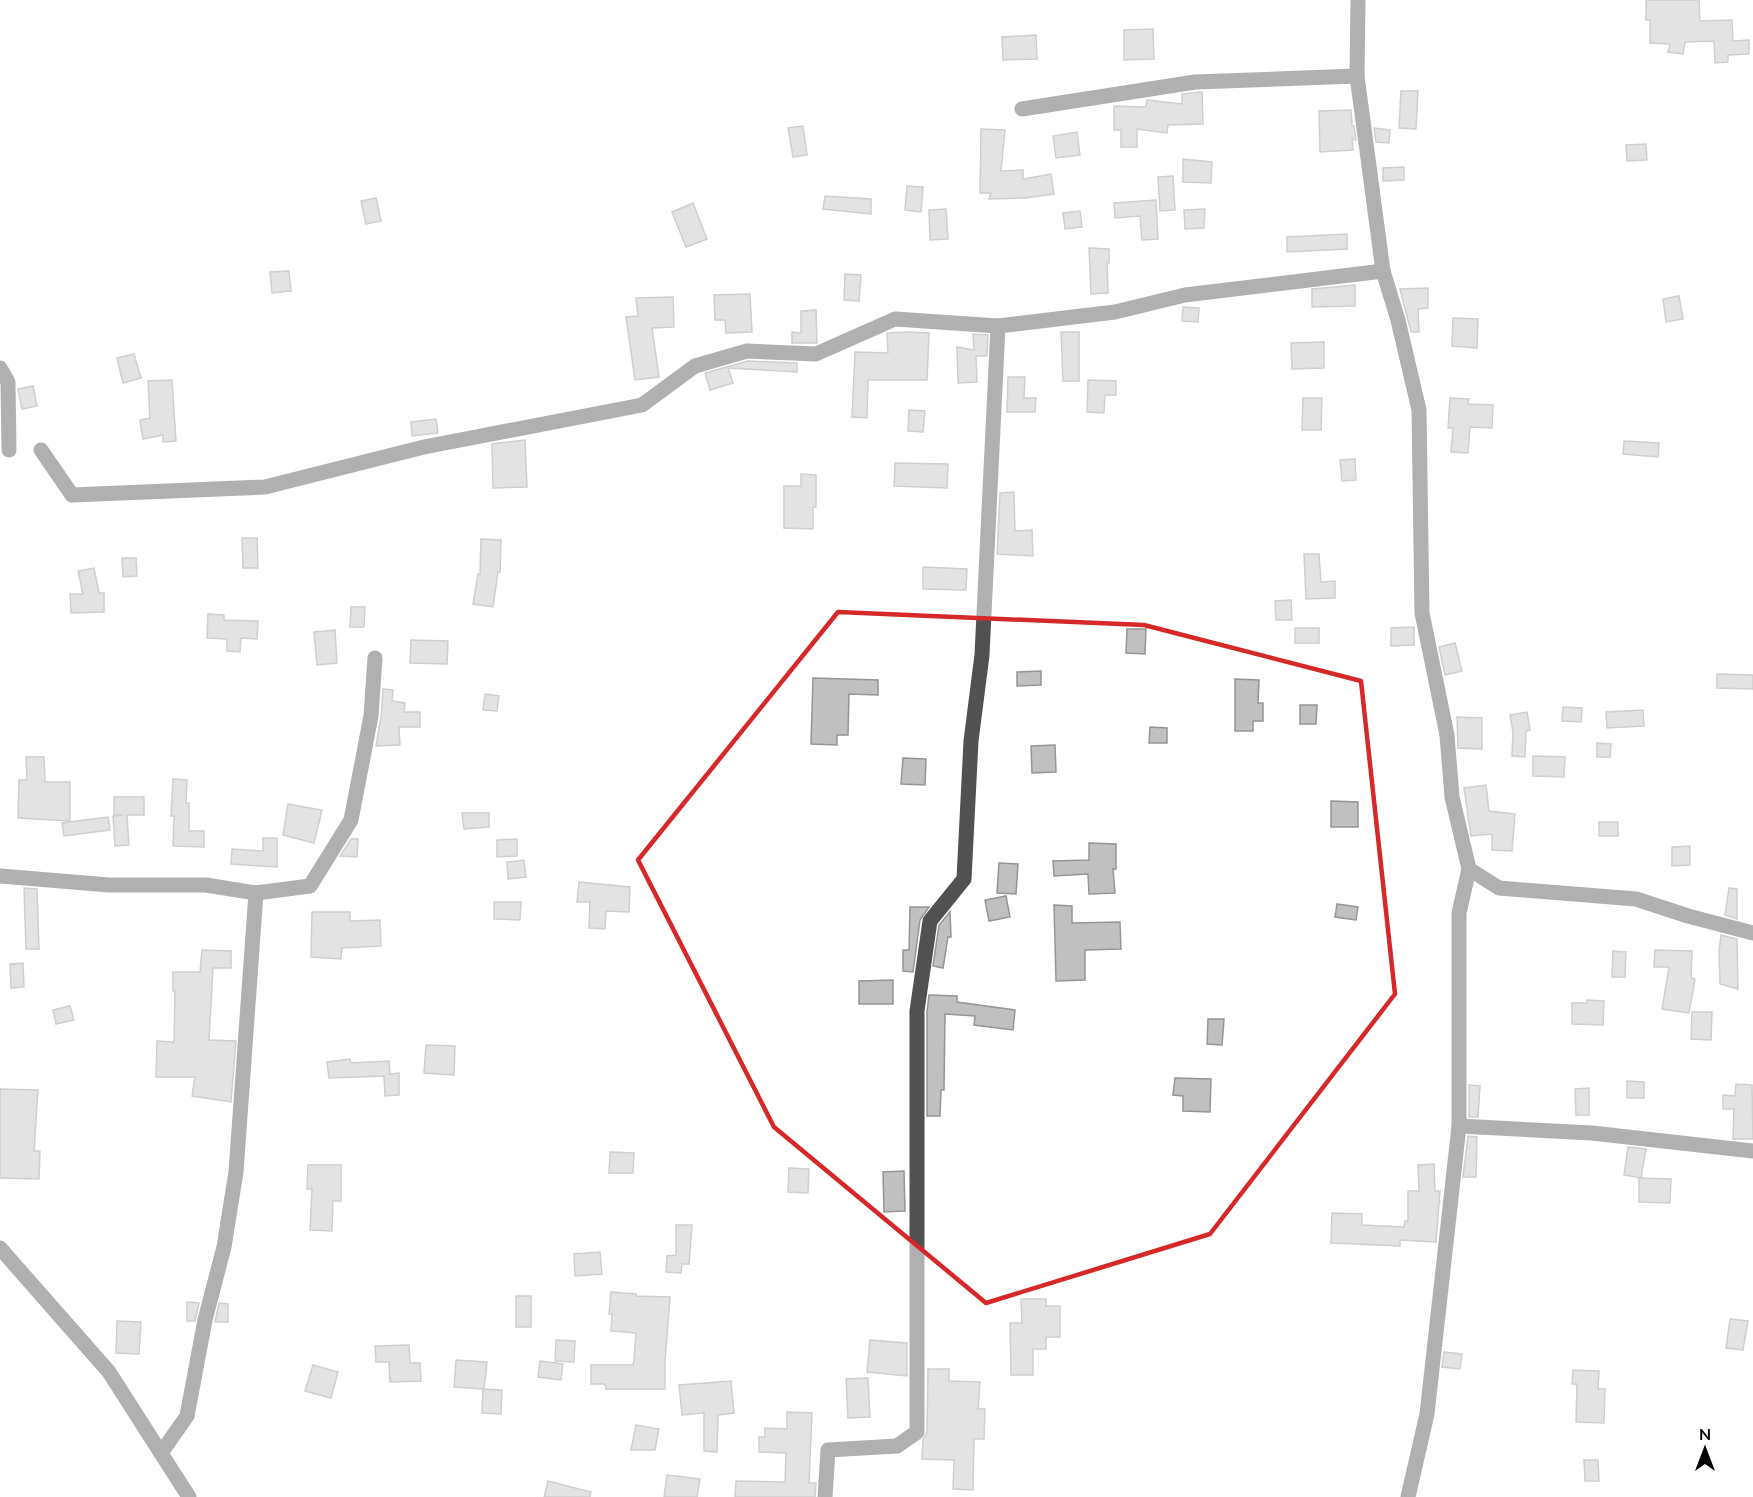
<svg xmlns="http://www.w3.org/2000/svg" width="1753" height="1497" viewBox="0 0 1753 1497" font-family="Mulish,sans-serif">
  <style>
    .building { fill: #c0c0c0; stroke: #959595; stroke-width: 1.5 }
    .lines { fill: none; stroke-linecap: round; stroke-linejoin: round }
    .minor { stroke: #515151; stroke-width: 15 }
    .marked { fill: none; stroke: #d62828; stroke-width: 4.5; stroke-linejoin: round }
  </style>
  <rect width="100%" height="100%" fill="#fff"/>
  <!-- building -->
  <g class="building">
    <path d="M1646,0H1699L1700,21L1732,20L1733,41L1749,40V54L1728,55V62L1715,63L1714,41L1685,42L1683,54L1668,52L1670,44L1650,43V20H1646Z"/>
    <path d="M1153,29L1154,59L1124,60V30Z"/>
    <path d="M1036,35L1037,59L1003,60L1002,37Z"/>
    <path d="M1401,91H1418L1416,129L1399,128Z"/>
    <path d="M1202,92L1203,124L1168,125L1167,133L1137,129V147H1121V130H1114V106L1146,107L1147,100L1182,104V94Z"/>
    <path d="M1351,110L1352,126H1354L1356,140L1352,139L1353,150L1320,152L1319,111Z"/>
    <path d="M803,126L807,155L793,157L788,128Z"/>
    <path d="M1374,128L1390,130L1389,143L1376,142Z"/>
    <path d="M981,129L1005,130L1001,171L1023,170V179L1051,174L1054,194L1025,198L989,199L991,193H980Z"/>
    <path d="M1077,132L1080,155L1056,158L1053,136Z"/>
    <path d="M1646,144L1647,160L1627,161L1626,145Z"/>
    <path d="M1183,159L1212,162L1211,183L1183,182Z"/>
    <path d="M1404,167V180L1383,181V168Z"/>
    <path d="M1173,176L1175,210L1160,211L1158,177Z"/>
    <path d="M907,186L923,187L921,212L905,210Z"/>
    <path d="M825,196L871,199V214L823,209Z"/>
    <path d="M376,198L381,221L366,224L361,201Z"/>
    <path d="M1156,200L1158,239L1142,240L1140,216L1115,218L1114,203Z"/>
    <path d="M693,203L707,239L686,247L672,212Z"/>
    <path d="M946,209L948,239L930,240L929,210Z"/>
    <path d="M1205,209L1204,228L1185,229L1184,210Z"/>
    <path d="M1080,211L1082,227L1065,229L1063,213Z"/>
    <path d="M1347,234V249L1287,252V237Z"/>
    <path d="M1089,248L1109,249V263H1107L1108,293L1091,294Z"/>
    <path d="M289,271L291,291L272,293L270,272Z"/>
    <path d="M845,274L861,275L859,301L844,300Z"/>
    <path d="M1355,285V306L1312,307V289Z"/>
    <path d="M1428,288V308L1418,309L1419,332H1411L1400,289Z"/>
    <path d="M750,294L752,332L726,333L725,320H715L714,295Z"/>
    <path d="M1679,296L1683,319L1666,322L1663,299Z"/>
    <path d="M673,297L674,327L652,328L659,377L635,380L626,317L638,316L636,298Z"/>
    <path d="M1183,307L1199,308L1198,322L1182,321Z"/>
    <path d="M816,310L817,343H792V332L801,333V311Z"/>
    <path d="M1453,318L1478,319L1477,348L1452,346Z"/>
    <path d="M909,332L929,333L927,380H868L867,418L852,417L855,352L888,353L887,333Z"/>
    <path d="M1061,332H1079V381H1063Z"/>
    <path d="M973,334L988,335L987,356H976L977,382L958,383L957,347L974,350Z"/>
    <path d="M1324,342V368L1292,369L1291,343Z"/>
    <path d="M134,354L141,378L123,383L117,358Z"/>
    <path d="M748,361L797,363V372L728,368L733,383L710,390L705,373Z"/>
    <path d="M1008,377H1025L1024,398H1036L1035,412H1007Z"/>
    <path d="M172,380L176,441L163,442V435L143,439L140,420L150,418L148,381Z"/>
    <path d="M1088,380L1116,381V395H1105L1104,413L1087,412Z"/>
    <path d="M33,386L37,406L22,409L18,389Z"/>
    <path d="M1303,398H1322L1321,430H1302Z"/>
    <path d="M1450,398L1469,399L1468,404L1493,405L1492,428L1470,427L1468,453L1451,452L1453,428H1448Z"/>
    <path d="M909,410L925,411L923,432L908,431Z"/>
    <path d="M436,419L438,433L412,436L411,422Z"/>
    <path d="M525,440L527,487L493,488L492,444Z"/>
    <path d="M1624,441L1659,443L1658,457L1623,454Z"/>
    <path d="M1355,459L1356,480L1342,481L1340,460Z"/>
    <path d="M895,463L948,464L947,488L894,486Z"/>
    <path d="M801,474L816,475V507H813V529L784,528V486H801Z"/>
    <path d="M1014,492L1015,531L1032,530L1033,556L997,554L1000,493Z"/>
    <path d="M242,538H257L258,568H243Z"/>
    <path d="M481,539L501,540L500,572H498L493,607L473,604L478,574H480Z"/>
    <path d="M1304,554H1319L1321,582L1335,581V598L1306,599Z"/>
    <path d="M122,558H136L137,576L123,577Z"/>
    <path d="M923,567L967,569L966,590L923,589Z"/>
    <path d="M94,568L99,593H104V612L71,613L70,594H83L78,571Z"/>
    <path d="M1291,600L1292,620H1276L1275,601Z"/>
    <path d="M351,607H365L364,627H350Z"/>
    <path d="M208,614L224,615V620L258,621L257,639L241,638L240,652L227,651V639L207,638Z"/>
    <path d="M1414,627V645L1391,646V628Z"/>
    <rect x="1295" y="628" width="24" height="15"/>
    <path d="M1127,629H1146L1145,654L1126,653Z"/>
    <path d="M335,630L337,663L317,665L314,632Z"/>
    <path d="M411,640L448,641L447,664L410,663Z"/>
    <path d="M1455,643L1462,671L1445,675L1439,647Z"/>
    <path d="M1041,671V685L1017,686V672Z"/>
    <path d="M1717,674L1753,675V689L1717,688Z"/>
    <path d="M813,678L878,680V695L849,694L848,735H837V745L811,744Z"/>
    <path d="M1235,679L1259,680L1258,703H1263V721H1253V731H1235Z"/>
    <path d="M383,689L393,690L392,701L405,703L404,712H420V727H399L400,745L376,746L381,717Z"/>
    <path d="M485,694L499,696L497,711L483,710Z"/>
    <path d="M1300,705H1317L1316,724H1300Z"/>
    <path d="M1563,707L1582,708L1581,722L1562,721Z"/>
    <path d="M1643,710L1644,726L1607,728L1606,712Z"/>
    <path d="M1527,712L1530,730L1526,731L1525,757L1512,756L1513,732L1510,715Z"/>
    <path d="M1457,717L1482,718V749L1458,748Z"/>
    <path d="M1150,727L1167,728V743H1149Z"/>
    <path d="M1597,743L1611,744L1610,757H1597Z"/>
    <path d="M1055,745L1056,772L1032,773L1031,746Z"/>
    <path d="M1533,756L1565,757L1564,777L1533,776Z"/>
    <path d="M26,757H44L45,782H70V821L18,818L19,780H27Z"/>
    <path d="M903,758L926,759L925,785L901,784Z"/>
    <path d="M173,779L187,780L186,803H189V831H204V847L173,846L174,816H171Z"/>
    <path d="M1486,785L1489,811L1515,814L1512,851L1492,850V834L1471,836L1464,788Z"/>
    <path d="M114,797H144V815H127L129,845L115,846L113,816L123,815H114Z"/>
    <path d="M1331,801L1358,802V827H1331Z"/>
    <path d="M288,804L322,810L314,843L283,835Z"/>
    <path d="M462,813H489V827L464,829Z"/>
    <path d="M108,817L110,830L64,836L62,823Z"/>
    <rect x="1599" y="822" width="19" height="14"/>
    <path d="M263,838H277V867L231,864L232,849L263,851Z"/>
    <path d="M351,839H358L357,857L340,856Z"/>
    <path d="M517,839V856L497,857V840Z"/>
    <path d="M1089,843L1116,844V869H1113L1115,893L1089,894L1088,874L1054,876L1053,861L1089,860Z"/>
    <path d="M1690,846V865L1672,866V847Z"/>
    <path d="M524,860L526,877L508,879L507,862Z"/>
    <path d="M999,863L1018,864L1016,894L997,893Z"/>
    <path d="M579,882L630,887L629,912L606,911L605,929L589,928L590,902H577Z"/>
    <path d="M24,888L37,889L39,949H26Z"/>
    <path d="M1729,888L1737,889V919L1725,915Z"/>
    <path d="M1006,896L1010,917L989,921L985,900Z"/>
    <path d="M494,902H521L520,920L494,919Z"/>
    <path d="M1337,904L1358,907L1356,920L1335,917Z"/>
    <path d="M1054,905L1072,906V923L1120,922L1121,949L1085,950V980L1056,981Z"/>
    <path d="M910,907H929L920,920L913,972L903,971V950H909Z"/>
    <path d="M312,912H350V921L380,920L381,946L342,948L341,959L311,957Z"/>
    <path d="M950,912L951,937H948L943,968L933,966L939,925Z"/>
    <path d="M1721,935L1737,939L1738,989L1720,984L1719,952Z"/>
    <path d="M202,950L231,951V968H213L209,1040L236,1041L231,1102L192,1096L195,1077H156L157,1041L174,1042L175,991H173V972H200Z"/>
    <path d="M1655,950L1692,951L1691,978L1695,979L1689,1013L1662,1009L1669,967H1654Z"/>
    <path d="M1613,951L1626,952L1625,977H1612Z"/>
    <path d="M23,963L24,987L11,988L10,964Z"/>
    <path d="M893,980V1004H859V981Z"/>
    <path d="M929,995L957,996V1002L1015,1010L1013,1030L974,1025L975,1016L945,1014L944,1090H941L940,1116H927V1012Z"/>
    <path d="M1587,1000L1604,1001L1603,1025L1572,1024V1003H1587Z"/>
    <path d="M70,1006L74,1020L56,1024L53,1010Z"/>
    <path d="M1692,1012H1712L1711,1040L1691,1039Z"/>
    <path d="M1208,1019H1224L1222,1045L1207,1044Z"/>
    <path d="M426,1045L455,1046L454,1075L424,1073Z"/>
    <path d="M350,1059L351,1063L389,1061L390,1074L399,1073V1095L385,1096L384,1076L329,1078L327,1062Z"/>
    <path d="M1175,1078L1211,1079L1210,1112L1183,1111V1096L1173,1095Z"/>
    <path d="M1627,1081L1644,1082V1098H1627Z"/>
    <path d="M1736,1084L1752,1085L1753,1139H1733L1734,1109H1723V1095L1735,1096Z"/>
    <path d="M1469,1085L1480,1086L1478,1117H1469Z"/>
    <path d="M1589,1088V1115H1576L1575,1089Z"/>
    <path d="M0,1089L38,1090L34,1151H40L39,1179L0,1178Z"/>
    <path d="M1468,1136L1477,1137L1476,1177H1463Z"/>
    <path d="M1628,1147L1646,1149L1641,1178L1624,1175Z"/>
    <path d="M610,1152L634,1153L633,1173H609Z"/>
    <path d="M1434,1164L1435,1191H1440L1436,1242L1400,1240V1246L1331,1243L1332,1213L1362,1214V1225L1404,1227L1405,1221H1408V1191H1419L1418,1165Z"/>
    <path d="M308,1165H341V1201H333L332,1231L310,1230L312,1189H307Z"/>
    <path d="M789,1168L809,1169L808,1193L788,1192Z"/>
    <path d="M904,1171L905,1211L884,1212L883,1172Z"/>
    <path d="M1639,1178L1671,1179L1670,1203L1639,1202Z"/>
    <path d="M676,1225H692L689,1264H682L681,1273L666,1272L667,1256L676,1255Z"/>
    <path d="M600,1252L602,1274L575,1276L574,1254Z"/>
    <path d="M611,1292L636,1294V1296L670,1297L665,1362V1389H606L605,1384H591V1365H633L634,1360L636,1333L611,1331L612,1314H609Z"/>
    <rect x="516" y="1296" width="15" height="31"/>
    <path d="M1021,1299H1046V1306H1060V1337H1046V1349H1033V1375H1011L1010,1323H1022Z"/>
    <path d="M187,1302L199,1303L195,1321H187Z"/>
    <path d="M219,1303L228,1304V1322H215Z"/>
    <path d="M1730,1319L1748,1321L1743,1350L1726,1348Z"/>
    <path d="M117,1321L141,1322L139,1354L116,1353Z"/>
    <path d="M556,1340L575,1341L574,1362L555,1361Z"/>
    <path d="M870,1340L907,1343V1376L867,1372Z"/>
    <path d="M409,1345L410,1363H420L421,1381L390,1382L389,1362H376L375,1346Z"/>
    <path d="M1444,1352L1462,1354L1460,1369L1442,1367Z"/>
    <path d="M456,1360L487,1362L484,1389L502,1390L501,1414L482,1413L483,1389L454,1387Z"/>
    <path d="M540,1361L563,1364L561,1380L538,1377Z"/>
    <path d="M313,1365L338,1372L331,1398L305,1391Z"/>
    <path d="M928,1369H949V1381L980,1382L978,1409H985L984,1439H974L973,1490L953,1489L954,1460L922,1459L923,1440L927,1432Z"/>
    <path d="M1573,1370L1599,1371L1598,1389H1605L1604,1423L1576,1422L1577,1384H1572Z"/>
    <path d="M868,1378L870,1417L848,1418L846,1379Z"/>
    <path d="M731,1381L734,1413L718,1415L717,1452L704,1451V1413L682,1415L679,1385Z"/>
    <path d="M787,1412L812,1413L809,1483H816L815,1497H735L736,1481L785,1482L786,1453L759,1452V1437H765V1428L787,1429Z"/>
    <path d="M636,1425L659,1429L655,1450H631Z"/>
    <path d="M1584,1460H1598L1599,1481H1585Z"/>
    <path d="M667,1475L700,1479L697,1497H664Z"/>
    <path d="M548,1481L591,1492L590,1497H544Z"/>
  </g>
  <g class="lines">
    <!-- minor -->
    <g class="minor">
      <path d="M1022,109L1195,82L1357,76"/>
      <path d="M1383,271L1398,320L1419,410L1422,613L1447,735L1452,797L1469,869L1499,888L1636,899L1688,916L1753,933"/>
      <path d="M0,368L8,382L9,450"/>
      <path d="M41,450L72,495L265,487L424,447L642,405L695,366L747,351L816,354L895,319L998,326"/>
      <path d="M0,876L109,885H206L256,893L310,886L351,820L371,716L375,658"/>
      <path d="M1459,1126L1592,1133L1753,1151"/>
      <path d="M0,1248L109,1372L189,1497"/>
      <path d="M161,1453L187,1416L205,1320L224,1247L236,1172L256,893"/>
      <path d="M825,1497L828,1450L897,1446L917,1432V1011L930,921L964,879L971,741L982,655L998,326L1115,312L1185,295L1383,271L1357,76L1358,0"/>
      <path d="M1408,1497L1427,1414L1459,1126V913L1469,869"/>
    </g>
  </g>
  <!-- marked area -->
  <path d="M0 0H1753V1497H0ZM838,612L1144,625L1361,681L1395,994L1210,1234L986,1303L774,1127L638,860Z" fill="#fff" fill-opacity=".55" fill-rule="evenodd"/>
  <path class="marked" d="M838,612L1144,625L1361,681L1395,994L1210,1234L986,1303L774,1127L638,860Z"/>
  <!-- north arrow -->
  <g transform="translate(1705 1449)" stroke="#ffffff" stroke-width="4.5" paint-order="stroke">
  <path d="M0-4.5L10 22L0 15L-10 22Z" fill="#000000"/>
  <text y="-9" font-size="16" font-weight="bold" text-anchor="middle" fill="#000000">N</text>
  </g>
</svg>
